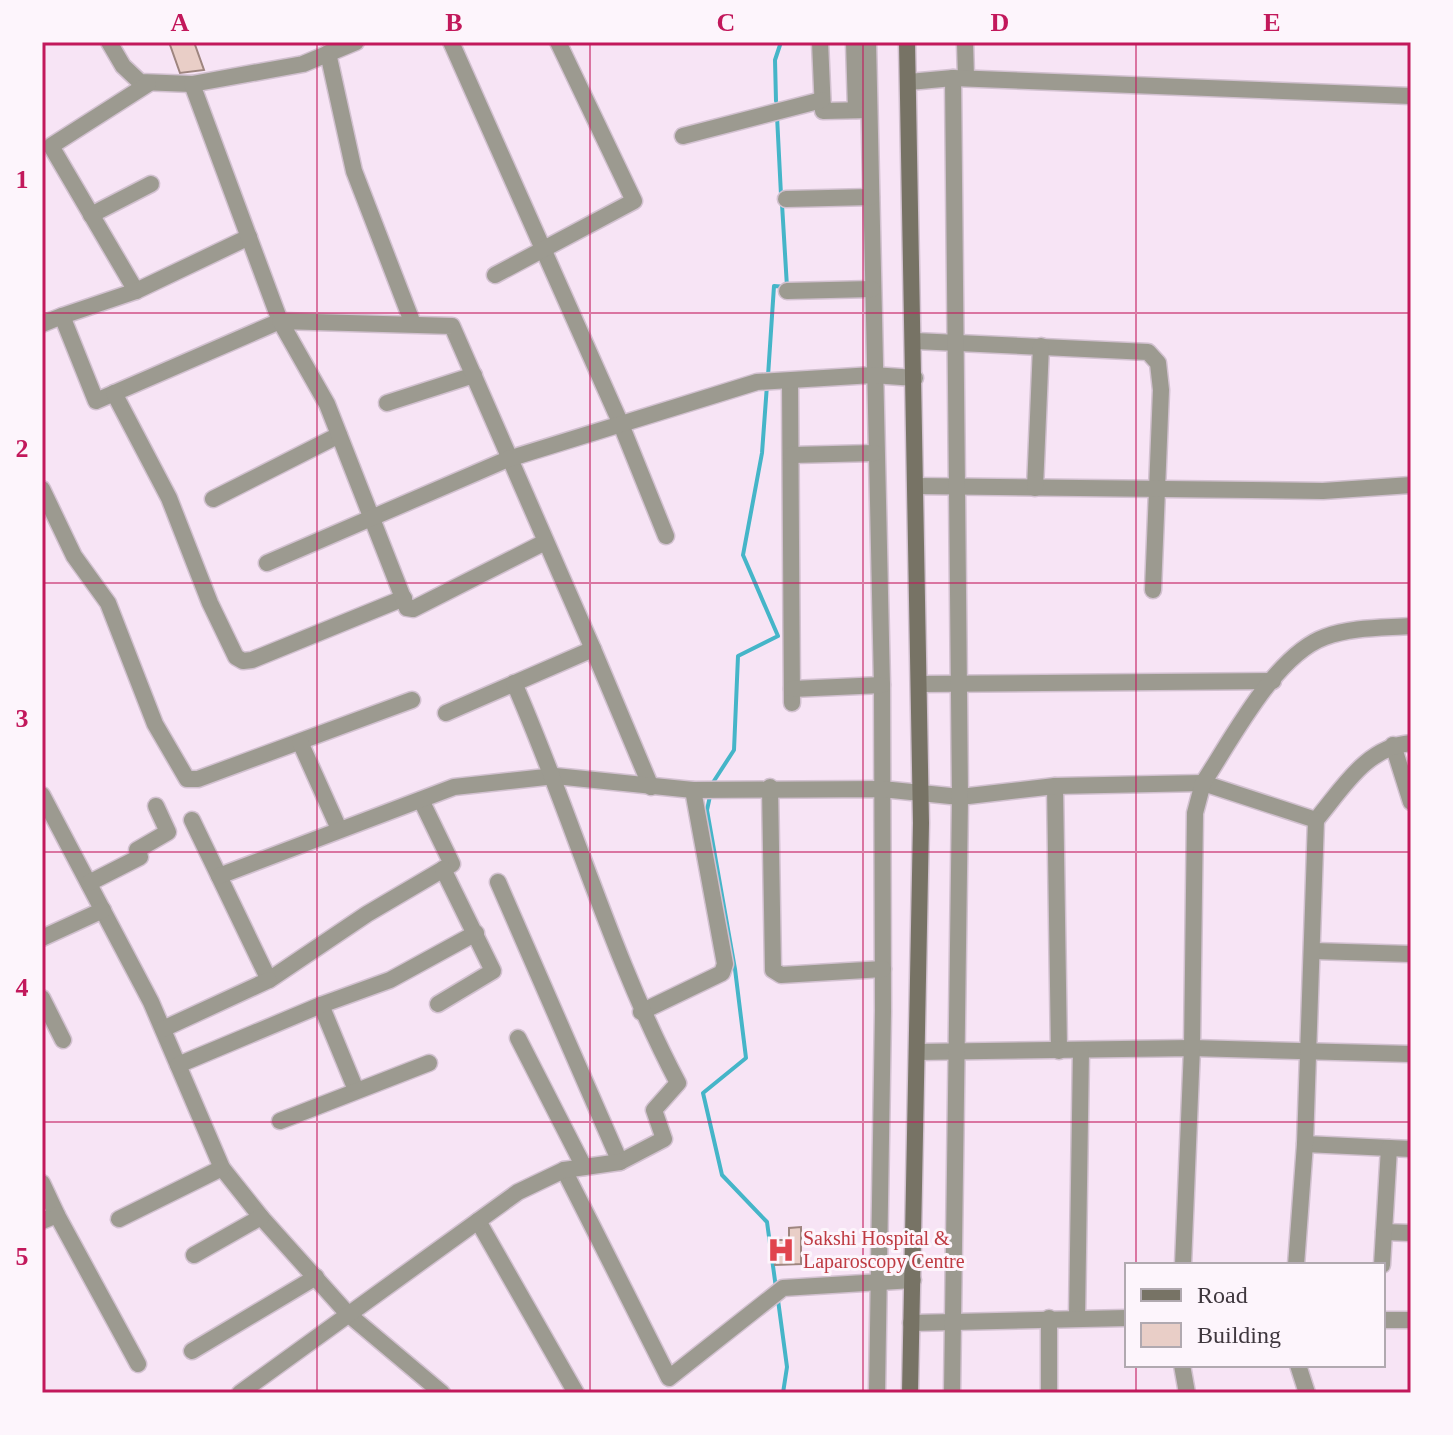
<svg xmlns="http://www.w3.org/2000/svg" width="1453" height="1435" viewBox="0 0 1453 1435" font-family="'Times New Roman',serif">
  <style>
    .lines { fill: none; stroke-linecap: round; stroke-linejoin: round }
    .stream { stroke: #45b5c8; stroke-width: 4 }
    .building { fill: #e9cec7; stroke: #9e857f; stroke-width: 2 }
    .minor-casing { stroke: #d2c1d0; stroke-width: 19 }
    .tertiary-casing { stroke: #d2c1d0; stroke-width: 19 }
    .secondary-casing { stroke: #d2c1d0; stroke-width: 19 }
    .minor { stroke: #9c9a90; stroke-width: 16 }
    .tertiary { stroke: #9c9a90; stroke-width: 16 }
    .secondary { stroke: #777365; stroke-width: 16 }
    .grid { fill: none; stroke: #c2185b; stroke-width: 2; stroke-opacity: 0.55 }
    .labels { text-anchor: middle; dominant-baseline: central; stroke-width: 6; stroke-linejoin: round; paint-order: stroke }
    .health-label { font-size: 20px; fill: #be3a42; stroke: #fdf5fc; text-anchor: start }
    .neatline { fill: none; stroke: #c2185b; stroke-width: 3 }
    .grid-label { font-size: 26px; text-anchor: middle; font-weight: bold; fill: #c2185b }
  </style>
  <rect width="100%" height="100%" fill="#f7e4f5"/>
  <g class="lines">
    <!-- stream -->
    <g class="stream">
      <path d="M776,101L775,60L781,42"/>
      <path d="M777,116L781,195"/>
      <path d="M768,376L774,286L787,287L782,204"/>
      <path d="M712,784L734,750L738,656L778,636L743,555L762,453L767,385"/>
      <path d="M710,796L707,810L735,969L746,1058L703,1093L722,1175L767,1222L776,1288"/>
      <path d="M778,1300L787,1367L783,1393"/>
    </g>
  </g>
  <!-- building -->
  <g class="building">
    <path d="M169,42H194L204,70L180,73Z"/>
    <path d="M801,1227V1264L775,1265V1240H789V1228Z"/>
  </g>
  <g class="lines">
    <!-- minor casing -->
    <g class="minor-casing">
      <g id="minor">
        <path d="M109,42L123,66L140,82L192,84"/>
        <path d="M451,42L620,422L666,536"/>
        <path d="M820,42L823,111L869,110"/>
        <path d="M854,42L856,110"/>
        <path d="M868,42L882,685L883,1011L877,1393"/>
        <path d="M965,42L966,78"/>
        <path d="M328,53L354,171L413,324"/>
        <path d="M683,136L822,100"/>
        <path d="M786,199L871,197"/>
        <path d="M91,215L151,184"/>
        <path d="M495,275L634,201L558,42"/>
        <path d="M136,291L51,146L148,84"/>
        <path d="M787,291L872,289"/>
        <path d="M62,316L136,291L249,237"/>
        <path d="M42,324L62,316L96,401L280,321L192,84L303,64L356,42"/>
        <path d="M915,341L1148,352L1158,363L1161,390L1153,590"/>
        <path d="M790,381L792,703"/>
        <path d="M114,393L169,498L210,603L236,657L243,661L252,660L404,598"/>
        <path d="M387,403L474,375"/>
        <path d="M791,455L875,453"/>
        <path d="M917,486L1323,491L1411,485"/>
        <path d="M1035,488L1041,346"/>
        <path d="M42,489L74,556L108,603L155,724L187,779H198L412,700"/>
        <path d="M213,499L339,435"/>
        <path d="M545,542L413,609L407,608L327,404L280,321L452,326L593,649"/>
        <path d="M267,563L508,459L757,382L873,375L915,378"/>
        <path d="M919,684L1273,681"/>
        <path d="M792,689L882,685"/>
        <path d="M446,713L593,649L651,787"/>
        <path d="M300,742L339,829"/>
        <path d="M1393,745L1411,802"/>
        <path d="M1055,786L1059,1051"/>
        <path d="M770,787L773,970L781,975L883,969"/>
        <path d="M42,795L151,1002L222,1168L261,1217L348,1314L442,1393"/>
        <path d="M192,820L269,980L367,914L452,864L421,800"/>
        <path d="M219,876L454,787L555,776L693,790L882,789L960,797L1055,786L1203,783L1316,820C1343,788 1366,747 1411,743"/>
        <path d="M498,882L620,1162"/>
        <path d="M89,883L140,857L137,850L168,832L156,806"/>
        <path d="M42,938L103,910"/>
        <path d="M1314,951L1411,954"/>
        <path d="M42,998L63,1040"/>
        <path d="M438,1004L493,971L443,869"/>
        <path d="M321,1005L356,1090"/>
        <path d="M641,1012L722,973L725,964L693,790"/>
        <path d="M163,1029L269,980"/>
        <path d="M518,1038L584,1167"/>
        <path d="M917,1052L1192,1048L1411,1054"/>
        <path d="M178,1065L321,1005L390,980L476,933"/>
        <path d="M280,1121L429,1063"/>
        <path d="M1305,1144L1411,1149"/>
        <path d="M564,1170L669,1378L783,1288L913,1280"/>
        <path d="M42,1183L57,1215L42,1221"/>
        <path d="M57,1215L138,1364"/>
        <path d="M119,1219L222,1168"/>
        <path d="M478,1221L576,1393"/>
        <path d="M1384,1232L1411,1233"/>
        <path d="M194,1255L261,1217"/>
        <path d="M1183,1265L1192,1048L1195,813L1203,783C1232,739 1275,655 1325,637C1351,627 1383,628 1411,626"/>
        <path d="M1296,1265L1305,1144L1316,820"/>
        <path d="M1382,1265L1389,1148"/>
        <path d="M1077,1318L1081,1050"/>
        <path d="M1383,1320H1411"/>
        <path d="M911,1323L1127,1318"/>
        <path d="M192,1351L316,1277"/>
        <path d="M1182,1365L1187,1393"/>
        <path d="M1298,1365L1307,1393"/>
        <path d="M240,1393L518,1192L564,1170L620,1162L664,1139L654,1110L678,1083C611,956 572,815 514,683"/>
        <path d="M952,1393L960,797L953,78"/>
        <path d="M1049,1393V1318"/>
      </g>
    </g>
    <!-- tertiary casing -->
    <g class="tertiary-casing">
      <path id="tertiary" d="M909,82L953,78L1411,96"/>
    </g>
    <!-- secondary casing -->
    <g class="secondary-casing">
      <path id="secondary" d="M907,42L921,823L910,1393"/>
    </g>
    <!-- minor -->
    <use href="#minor" class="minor"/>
    <!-- tertiary -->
    <use href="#tertiary" class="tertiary"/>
    <!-- secondary -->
    <use href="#secondary" class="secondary"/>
  </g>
  <!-- grid -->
  <path class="grid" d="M317,42V1393M590,42V1393M863,42V1393M1136,42V1265M42,313H1411M42,583H1411M42,852H1411M42,1122H1411M1136,1365V1393"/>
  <!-- icons -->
  <defs>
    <g id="hospital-bare" transform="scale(2.16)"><path d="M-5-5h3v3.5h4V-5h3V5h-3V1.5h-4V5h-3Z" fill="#e0444e" stroke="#fdf5fc" stroke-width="2.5" paint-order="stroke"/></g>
  </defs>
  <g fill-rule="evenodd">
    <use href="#hospital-bare" x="781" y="1250"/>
  </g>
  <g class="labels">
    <!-- health labels -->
    <g class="health-label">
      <text x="803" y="1238">Sakshi Hospital &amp;<tspan x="803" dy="23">Laparoscopy Centre</tspan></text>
    </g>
  </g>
  <!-- border -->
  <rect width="1453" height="1435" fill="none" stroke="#fdf5fc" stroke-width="88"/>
  <!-- legend -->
  <rect x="1125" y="1263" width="260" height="104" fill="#fdf5fc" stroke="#b1a9b0" stroke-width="2"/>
  <rect x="1141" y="1289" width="40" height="12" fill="#777365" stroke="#b1a9b0" stroke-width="2"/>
  <text x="1197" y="1303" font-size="24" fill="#3f373e">Road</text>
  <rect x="1141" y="1323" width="40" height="24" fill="#e9cec7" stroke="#b1a9b0" stroke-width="2"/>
  <text x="1197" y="1343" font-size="24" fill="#3f373e">Building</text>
  <rect x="44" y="44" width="1365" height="1347" class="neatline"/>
  <g class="grid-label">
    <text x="180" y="31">A</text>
    <text x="454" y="31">B</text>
    <text x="726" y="31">C</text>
    <text x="1000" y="31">D</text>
    <text x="1272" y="31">E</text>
    <text x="22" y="188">1</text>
    <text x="22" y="457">2</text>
    <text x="22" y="727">3</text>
    <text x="22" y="996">4</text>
    <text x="22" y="1265">5</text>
  </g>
</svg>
